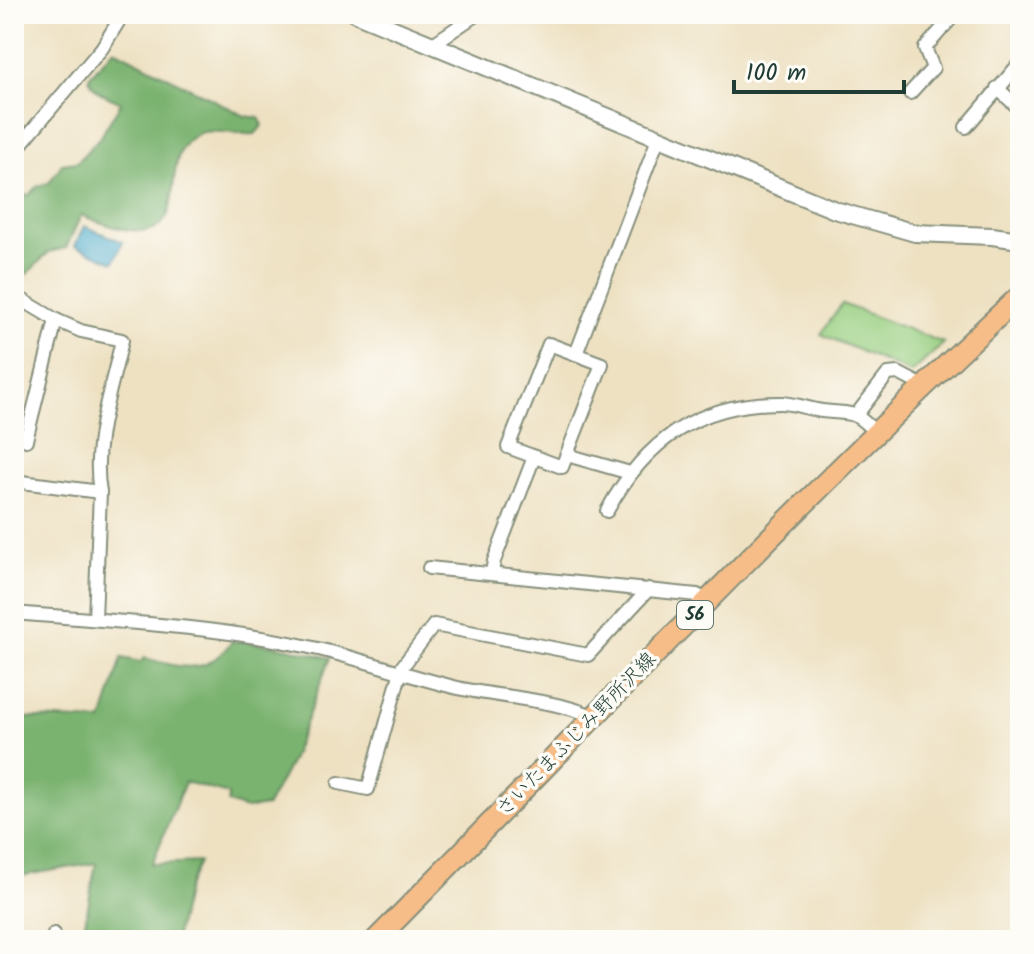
<svg xmlns="http://www.w3.org/2000/svg" width="1034" height="954" viewBox="0 0 1034 954" font-family="Kalam,'Klee One',sans-serif">
  <style>
    .green { fill: #99cf81; stroke: #5c865a; stroke-width: 2 }
    .forest { fill: #7ab26f; stroke: #4c7852; stroke-width: 2 }
    .water { fill: #4baaca; stroke: #35747f; stroke-width: 2 }
    .lines { fill: none; stroke-linecap: round; stroke-linejoin: round }
    .minor-casing { stroke: #868f7b; stroke-width: 16 }
    .tertiary-casing { stroke: #868f7b; stroke-width: 20 }
    .primary-casing { stroke: #868f7b; stroke-width: 24 }
    .minor { stroke: #fff; stroke-width: 12 }
    .tertiary { stroke: #fff; stroke-width: 16 }
    .primary { stroke: #f7bd88; stroke-width: 20 }
    .labels { text-anchor: middle; dominant-baseline: central; stroke-width: 7; stroke-linejoin: round; paint-order: stroke }
    .shield { fill: #fdfcf7; stroke: #62766e; stroke-width: 2 }
    .shield-label { font-size: 18px; font-weight: bold; fill: #1f3d34 }
    .street-label { font-size: 20px; fill: #1f3d34; stroke: #fdfcf7 }
  </style>
  <rect width="100%" height="100%" fill="#fdfcf7"/>
  <filter id="ink" filterUnits="userSpaceOnUse"><feTurbulence type="fractalNoise" baseFrequency=".0125" numOctaves="2"/><feDisplacementMap in="SourceGraphic" scale="16" xChannelSelector="R" yChannelSelector="G"/><feConvolveMatrix kernelMatrix="1 2 1 2 8 2 1 2 1" color-interpolation-filters="sRGB"/></filter>
  <filter id="wash" filterUnits="userSpaceOnUse"><feTurbulence type="fractalNoise" baseFrequency=".006" numOctaves="4" result="noise"/><feDisplacementMap in="SourceGraphic" scale="32" xChannelSelector="R" yChannelSelector="G"/><feGaussianBlur stdDeviation="1.8" result="paint"/><feColorMatrix in="noise" values="0 0 0 0 0 0 0 0 0 0 0 0 0 0 0 0 0 1.4 0 .05"/><feComposite in="paint" operator="in"/></filter>
  <g filter="url(#wash)">
    <rect width="100%" height="100%" fill="#eee1c2"/>
    <!-- green -->
    <path class="green" d="M842,304L944,343L911,373L821,334Z"/>
    <!-- forest -->
    <g class="forest">
      <path d="M114,49L245,116L259,118L263,125L255,134C239,136 213,128 200,133C142,155 220,273 81,215L66,248L49,252L27,274L14,268V189L28,196L38,186L49,183L62,164L77,162L101,136L121,103C109,97 91,91 89,77Z"/>
      <path d="M232,641C266,642 297,650 330,658L291,761L267,806L246,809L228,803V794L185,782L152,864L199,862L187,888L175,940H82L96,863L14,877V717L102,721L122,658L141,662L144,658C182,667 205,678 232,641Z"/>
    </g>
    <!-- water -->
    <path class="water" d="M84,226L123,242L114,262L75,246Z"/>
  </g>
  <g filter="url(#ink)">
    <g class="lines">
      <!-- minor casing -->
      <g class="minor-casing">
        <g id="minor">
          <path d="M1015,14L1020,20"/>
          <path d="M433,44L477,14"/>
          <path d="M997,88L1020,109"/>
          <path d="M910,93L933,68L925,48L955,14"/>
          <path d="M966,127L1020,63"/>
          <path d="M14,152L102,48L123,14"/>
          <path d="M14,295L56,320L81,331L122,340C112,388 91,443 100,492L95,619"/>
          <path d="M549,344L602,364L562,467L508,447Z"/>
          <path d="M576,354L658,139"/>
          <path d="M857,414L888,374L898,373L923,386"/>
          <path d="M26,440L56,320"/>
          <path d="M567,455L630,473"/>
          <path d="M14,481L100,492"/>
          <path d="M607,511C645,441 698,403 780,403C794,403 808,409 822,411C854,415 851,408 876,433"/>
          <path d="M429,568L697,595L709,601"/>
          <path d="M492,573L494,561L534,457"/>
          <path d="M14,613C111,621 210,626 305,646C357,657 407,676 458,688C503,698 553,699 595,717"/>
          <path d="M339,783L368,789L402,667L434,625L588,655L649,589"/>
          <path d="M53,940L54,934"/>
        </g>
      </g>
      <!-- tertiary casing -->
      <g class="tertiary-casing">
        <path id="tertiary" d="M357,14L835,210L915,233L992,236L1020,240"/>
      </g>
      <!-- primary casing -->
      <g class="primary-casing">
        <path id="primary" d="M376,940C589,724 797,502 1020,296"/>
      </g>
      <!-- minor -->
      <use href="#minor" class="minor"/>
      <!-- tertiary -->
      <use href="#tertiary" class="tertiary"/>
      <!-- primary -->
      <use href="#primary" class="primary"/>
    </g>
  </g>
  <g class="labels">
    <!-- shield labels -->
    <rect class="shield" x="677" y="601" width="36" height="28" rx="6"/>
    <g class="shield-label">
      <text x="695" y="615">56</text>
    </g>
    <!-- street labels -->
    <g class="street-label">
      <text transform="translate(577 735) rotate(-46)">さいたまふじみ野所沢線</text>
    </g>
  </g>
  <!-- margin -->
  <rect width="1034" height="954" fill="none" stroke="#fdfcf7" stroke-width="48"/>
  <!-- scale -->
  <path d="M734 80v12h170v-12" fill="none" stroke="#1f3d34" stroke-width="4"/>
  <text x="746" y="80" font-size="24" fill="#1f3d34" stroke="#fdfcf7" stroke-width="6" paint-order="stroke">100 m</text>
</svg>
